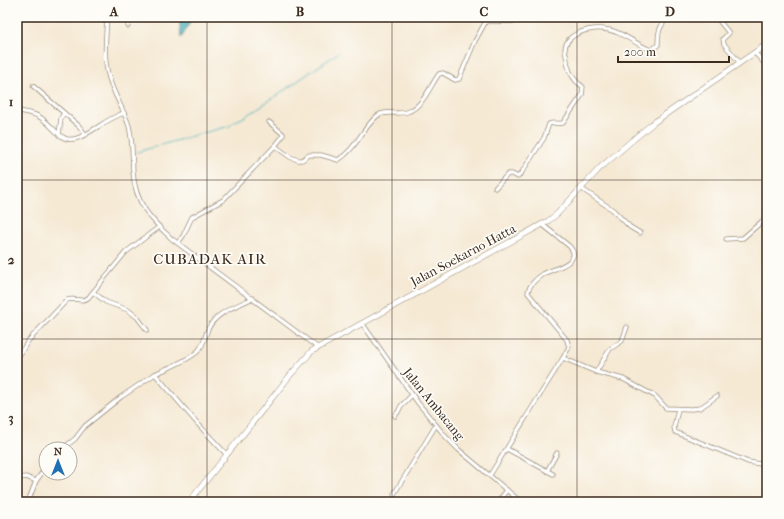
<svg xmlns="http://www.w3.org/2000/svg" width="784" height="519" viewBox="0 0 784 519" font-family="'IM FELL French Canon',serif">
  <style>
    .water { fill: #3fafb9; stroke: #3d6c6c }
    .lines { fill: none; stroke-linecap: round; stroke-linejoin: round }
    .stream { stroke: #3fafb9; stroke-width: 1 }
    .street-casing { stroke: #988a79; stroke-width: 5 }
    .secondary-casing { stroke: #988a79; stroke-width: 6 }
    .street { stroke: #fff; stroke-width: 3.5 }
    .secondary { stroke: #fff; stroke-width: 5 }
    .grid { fill: none; stroke: #3b2a1e; stroke-width: 1; stroke-opacity: 0.55 }
    .labels { text-anchor: middle; dominant-baseline: central; stroke-width: 3.5; stroke-linejoin: round; paint-order: stroke }
    .street-label { font-size: 13px; fill: #3b2a1e; stroke: #fdfcf7 }
    .quarter-label { font-size: 15px; letter-spacing: 1px; fill: #3b2a1e; stroke: #fdfcf7 }
    .neatline { fill: none; stroke: #3b2a1e; stroke-width: 1.5 }
    .grid-label { font-size: 13px; text-anchor: middle; font-weight: bold; fill: #3b2a1e }
  </style>
  <rect width="100%" height="100%" fill="#fdfcf7"/>
  <filter id="ink" filterUnits="userSpaceOnUse"><feTurbulence type="fractalNoise" baseFrequency=".025" numOctaves="2"/><feDisplacementMap in="SourceGraphic" scale="8" xChannelSelector="R" yChannelSelector="G"/><feConvolveMatrix kernelMatrix="1 2 1 2 8 2 1 2 1" color-interpolation-filters="sRGB"/></filter>
  <filter id="wash" filterUnits="userSpaceOnUse"><feTurbulence type="fractalNoise" baseFrequency=".012" numOctaves="4" result="noise"/><feDisplacementMap in="SourceGraphic" scale="16" xChannelSelector="R" yChannelSelector="G"/><feGaussianBlur stdDeviation="0.9" result="paint"/><feColorMatrix in="noise" values="0 0 0 0 0 0 0 0 0 0 0 0 0 0 0 0 0 1.4 0 .05"/><feComposite in="paint" operator="in"/></filter>
  <g filter="url(#wash)">
    <rect width="100%" height="100%" fill="#f5e9d4"/>
    <!-- water -->
    <path class="water" d="M179,17H193C188,24 186,31 181,38Z"/>
    <g class="lines">
      <!-- stream -->
      <path class="stream" d="M137,152L199,134L230,126L234,122L244,117L276,96L338,53"/>
    </g>
  </g>
  <g filter="url(#ink)">
    <g class="lines">
      <!-- street casing -->
      <g class="street-casing">
        <g id="street">
          <path d="M107,17C106,37 103,58 109,78C114,95 124,110 129,126C133,141 132,157 133,172C135,203 150,219 172,239L317,347"/>
          <path d="M128,17V26"/>
          <path d="M716,17L729,33L723,39L724,44L740,63"/>
          <path d="M755,53L767,66"/>
          <path d="M33,86L79,126L86,135"/>
          <path d="M17,110C24,113 31,112 38,116C57,126 60,150 86,134C99,127 109,118 124,113"/>
          <path d="M269,122L283,134V136L275,146"/>
          <path d="M59,135L61,118L64,113"/>
          <path d="M495,188L508,174H512L518,177L522,172L544,138L549,124C554,122 558,124 563,123L582,95L583,87C581,85 578,83 576,81C571,75 568,69 567,61C567,57 565,53 565,49C566,33 590,28 603,29C620,30 635,44 651,50L658,45C658,32 659,27 668,17"/>
          <path d="M582,189L613,210L630,227L640,233"/>
          <path d="M726,239L743,238L767,217"/>
          <path d="M178,243L183,236L192,217L223,200L275,146L290,157L298,160H302L309,155H321L338,160C356,149 362,129 377,116C384,110 398,115 407,112C423,107 430,86 439,74L443,73L455,80L459,79L475,41L486,21C501,20 514,25 527,17"/>
          <path d="M93,292L106,302L128,310L137,317L147,330"/>
          <path d="M362,323L418,403L446,437L459,450L521,502"/>
          <path d="M563,358L596,372L623,379L655,396L666,408L692,409L700,408L717,396"/>
          <path d="M17,359L28,341L67,300C75,297 82,303 88,298L126,252L159,227"/>
          <path d="M596,372L610,349L622,341L627,327"/>
          <path d="M155,374C167,368 188,361 198,351C204,345 205,336 208,329C216,312 237,306 253,298"/>
          <path d="M678,409L674,427L675,432L748,462L767,465"/>
          <path d="M395,416L398,412L401,406L412,395"/>
          <path d="M62,449L75,439L85,426L95,418L121,397L155,374L197,423L227,455"/>
          <path d="M507,449L553,474"/>
          <path d="M547,471L557,453"/>
          <path d="M490,475L563,358L569,347L567,340L528,293C528,286 537,278 543,274C552,269 585,262 569,246L543,225"/>
          <path d="M17,478L26,477L36,481"/>
          <path d="M394,494L436,425"/>
          <path d="M28,502L36,481L46,467"/>
          <path d="M498,502L507,490"/>
        </g>
      </g>
      <!-- secondary casing -->
      <g class="secondary-casing">
        <path id="secondary" d="M189,502L292,373L312,351L548,221L557,214L600,168L628,144L653,123L767,44"/>
      </g>
      <!-- street -->
      <use href="#street" class="street"/>
      <!-- secondary -->
      <use href="#secondary" class="secondary"/>
    </g>
  </g>
  <!-- grid -->
  <path class="grid" d="M207,17V502M392,17V502M577,17V502M17,180H767M17,339H767"/>
  <g class="labels">
    <!-- street labels -->
    <g class="street-label">
      <text transform="translate(463 255) rotate(-28)">Jalan Soekarno Hatta</text>
      <text transform="translate(434 404) rotate(51)">Jalan Ambacang</text>
    </g>
    <!-- quarter labels -->
    <g class="quarter-label">
      <text x="210" y="259">CUBADAK AIR</text>
    </g>
  </g>
  <!-- margin -->
  <rect width="784" height="519" fill="none" stroke="#fdfcf7" stroke-width="44"/>
  <!-- north arrow -->
  <g transform="translate(58 461)"><circle r="19" fill="#fdfcf7" stroke="#afa8a0"/>
  <path d="M0-3L7 15L0 10L-7 15Z" fill="#1f6fb2"/>
  <text y="-6" font-size="11" font-weight="bold" text-anchor="middle" fill="#3b2a1e">N</text>
  </g>
  <!-- scale -->
  <path d="M618 56v6h111v-6" fill="none" stroke="#3b2a1e" stroke-width="2"/>
  <text x="624" y="56" font-size="12" fill="#3b2a1e" stroke="#fdfcf7" stroke-width="3" paint-order="stroke">200 m</text>
  <rect x="22" y="22" width="740" height="475" class="neatline"/>
  <g class="grid-label">
    <text x="114" y="16">A</text>
    <text x="300" y="16">B</text>
    <text x="484" y="16">C</text>
    <text x="670" y="16">D</text>
    <text x="11" y="106">1</text>
    <text x="11" y="264">2</text>
    <text x="11" y="422">3</text>
  </g>
</svg>
